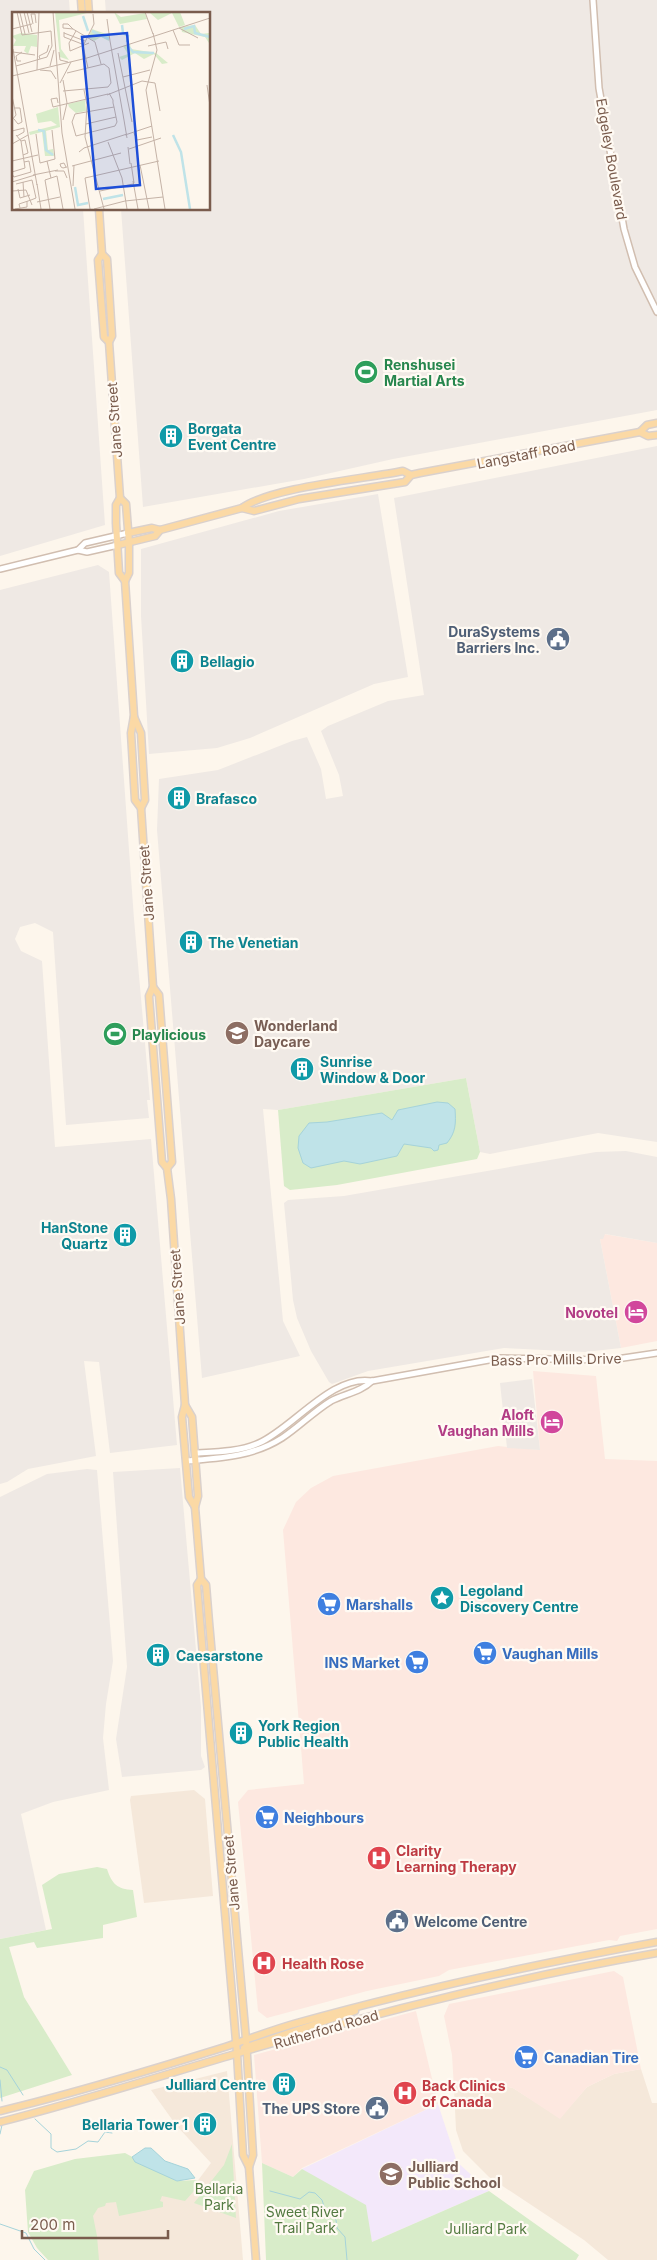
<svg xmlns="http://www.w3.org/2000/svg" width="657" height="2260" viewBox="0 0 657 2260" font-family="Inter,sans-serif">
  <style>
    .residential { fill: #f5e8da }
    .commercial { fill: #fde8e0 }
    .industrial { fill: #efe9e4 }
    .education { fill: #f3e8fa }
    .green { fill: #d8ecc9 }
    .water { fill: #bfe3e8; stroke: #a5d3da }
    .lines { fill: none; stroke-linecap: round; stroke-linejoin: round }
    .stream { stroke: #a5d3da; stroke-width: 1 }
    .minor-casing { stroke: #d1beb0; stroke-width: 8 }
    .major-casing { stroke: #dad1cd; stroke-width: 9 }
    .minor { stroke: #fff; stroke-width: 5 }
    .major { stroke: #fbd9a5; stroke-width: 6 }
    .labels { text-anchor: middle; dominant-baseline: central; stroke-width: 4.5; stroke-linejoin: round; paint-order: stroke }
    .street-label { font-size: 14px; fill: #7a5c4d; stroke: #fffaf3 }
    .leisure-label { font-size: 14px; font-weight: bold; fill: #27864d; stroke: #fffaf3; text-anchor: start }
    .culture-label { font-size: 14px; font-weight: bold; fill: #0d838f; stroke: #fffaf3; text-anchor: start }
    .service-label { font-size: 14px; font-weight: bold; fill: #4e5e75; stroke: #fffaf3; text-anchor: end }
    .education-label { font-size: 14px; font-weight: bold; fill: #785e54; stroke: #fffaf3; text-anchor: start }
    .hotel-label { font-size: 14px; font-weight: bold; fill: #b23c85; stroke: #fffaf3; text-anchor: end }
    .shop-label { font-size: 14px; font-weight: bold; fill: #366cbe; stroke: #fffaf3; text-anchor: start }
    .health-label { font-size: 14px; font-weight: bold; fill: #be3a42; stroke: #fffaf3; text-anchor: start }
    .park-label { font-size: 14px; fill: #537a41; stroke: #fffaf3 }
    .inset-river { fill: none; stroke: #bfe3e8; stroke-width: 2.5 }
    .inset-road { fill: none; stroke: #c5b3a7; stroke-width: 1 }
    .view { fill: #1d4ed8; fill-opacity: 0.15; stroke: #1d4ed8; stroke-width: 2.5 }
    .inset-edge { fill: none; stroke: #7a5c4d; stroke-width: 2.5 }
  </style>
  <rect width="100%" height="100%" fill="#fdf6ec"/>
  <!-- residential -->
  <g class="residential">
    <path d="M194,1790L205,1799L213,1896L144,1903L130,1800L131,1796Z"/>
    <path d="M641,2069L652,2103H657V2260H608L584,2240L489,2177L463,2151L456,2130L454,2088L472,2083L495,2084L513,2088L560,2118L587,2087L614,2074Z"/>
    <path d="M227,2071L243,2260H85L83,2207L171,2184L196,2183L211,2163L176,2125L151,2090Z"/>
  </g>
  <!-- commercial -->
  <g class="commercial">
    <path d="M604,1234L657,1243V1341L621,1348L600,1239Z"/>
    <path d="M533,1371L596,1376L605,1459L657,1461V1929L620,1936L617,1941L609,1940L449,1970L439,1976L367,1991L267,2018L258,2011L238,1802L248,1790L304,1784L283,1530L296,1502L311,1488L333,1476L498,1446L540,1450Z"/>
    <path d="M614,1971L623,1977L641,2069L614,2074L587,2087L560,2119L513,2088L495,2084L472,2083L454,2088L452,2055L444,2016L449,2004Z"/>
    <path d="M416,2011L438,2104L302,2168L293,2177L262,2163L254,2055Z"/>
  </g>
  <!-- industrial -->
  <g class="industrial">
    <path d="M0,0H69L70,14H14V209H83L105,525L0,556Z"/>
    <path d="M105,0H657V410L393,459L304,479L143,507L121,209H209V14H106Z"/>
    <path d="M657,446V1142L598,1133L490,1154L480,1152L466,1078L278,1110L263,1109L283,1321L300,1356L202,1378L157,830L159,779L218,770L292,741L307,737L321,769L326,799L343,796L339,775L321,731L328,726L388,701L424,695L394,498Z"/>
    <path d="M378,494L408,677L374,684L250,738L217,748L149,754L141,616V549L279,511Z"/>
    <path d="M98,565L109,572L134,919L150,1100H147L149,1118L66,1125L53,932L35,923L20,927L15,939L21,951L42,961L55,1147L151,1139L177,1445L110,1453L99,1362L84,1361L96,1456L28,1469L7,1482L0,1484V590Z"/>
    <path d="M626,1151L657,1157V1243L605,1234L603,1239H600L621,1348L585,1352L504,1348L368,1371L332,1384L329,1382L311,1351L297,1318L293,1300L284,1203L288,1200L344,1196L596,1152Z"/>
    <path d="M532,1379L540,1450L507,1448L500,1383Z"/>
    <path d="M180,1468L201,1707V1756L205,1767L201,1770L122,1777L116,1739L127,1667L113,1472Z"/>
    <path d="M87,1469L97,1470L113,1661L106,1704L103,1738L109,1790L53,1802L21,1814L46,1930L0,1939V1497L47,1474Z"/>
  </g>
  <!-- education -->
  <path class="education" d="M438,2104L457,2162L489,2191L372,2242L370,2230L302,2169Z"/>
  <!-- green -->
  <g class="green">
    <path d="M466,1078L480,1152L477,1159L337,1185L290,1190L284,1186L278,1110Z"/>
    <path d="M97,1867L107,1869C112,1884 117,1889 133,1890L137,1917L103,1925V1938L37,1948L34,1942L9,1947L24,1997L72,2075L0,2098V1939L52,1929L42,1885L59,1874Z"/>
    <path d="M232,2144V2148L236,2218L194,2203L224,2165Z"/>
    <path d="M125,2153L177,2181L195,2180L202,2182L185,2201L162,2196L160,2201L163,2202V2207L119,2216L116,2202L106,2203L105,2206L98,2208L93,2216L97,2236L99,2260H48L37,2248L28,2232L25,2190L34,2171L75,2159Z"/>
    <path d="M262,2163L293,2177L302,2169L366,2205L372,2242L489,2191L579,2255L576,2260H266Z"/>
  </g>
  <!-- water -->
  <g class="water">
    <path d="M437,1102L448,1103L455,1109C456,1123 456,1132 447,1143L439,1145L438,1150L434,1151L431,1148L404,1144L397,1156L360,1164L344,1161L311,1168L303,1163L298,1148L299,1136L309,1123L327,1122L382,1113L392,1120L398,1110Z"/>
    <path d="M145,2148H151L165,2161L188,2169L195,2178L177,2181L135,2162L132,2157Z"/>
  </g>
  <g class="lines">
    <!-- stream -->
    <g class="stream">
      <path d="M0,2067L7,2070L23,2095"/>
      <path d="M0,2080L2,2101"/>
      <path d="M35,2119L51,2134V2148L57,2152L76,2149L88,2141L98,2142L105,2132L112,2133"/>
      <path d="M0,2134L2,2125"/>
      <path d="M270,2191L300,2199L309,2192L315,2193L322,2200L325,2209L336,2220L337,2228L345,2237L347,2260"/>
      <path d="M0,2224L26,2233L34,2249L45,2260"/>
    </g>
    <!-- minor casing -->
    <g class="minor-casing">
      <g id="minor">
        <path d="M593,0L599,88L624,229L635,267L657,312"/>
        <path d="M78,550L87,552L118,545"/>
        <path d="M0,569L78,550L85,543L128,533"/>
        <path d="M195,1453C216,1452 239,1452 259,1443C293,1428 332,1374 372,1381L500,1358L610,1360L657,1353"/>
        <path d="M186,1461C220,1458 252,1457 282,1438C299,1427 313,1412 331,1401C344,1394 361,1392 372,1381"/>
      </g>
    </g>
    <!-- major casing -->
    <g class="major-casing">
      <g id="major">
        <path d="M81,0L82,14"/>
        <path d="M88,0L89,14"/>
        <path d="M99,209L102,254L98,260L104,337L109,342"/>
        <path d="M102,254L107,259L108,274L112,336L109,342L120,498L116,505V523L119,573L125,581L134,716L131,733L135,800L141,808L153,987L149,996L162,1162L167,1168L171,1199L185,1405L182,1417L189,1497L195,1507"/>
        <path d="M640,432L647,425L657,423"/>
        <path d="M120,498L126,504L129,542V573L125,581"/>
        <path d="M242,508L254,511L299,499L405,482L411,475L420,473L640,432L648,436L657,435"/>
        <path d="M128,533L152,528L160,530"/>
        <path d="M118,545L155,536L160,530L242,508C271,487 364,479 403,471L411,475"/>
        <path d="M134,717L141,733L145,800L141,808"/>
        <path d="M153,987L159,995L172,1162L167,1168"/>
        <path d="M185,1405L192,1417L198,1496L195,1507L201,1579L206,1585L209,1622L246,2039L253,2155L249,2167"/>
        <path d="M201,1579L197,1585L237,2053L243,2155L249,2167L256,2260"/>
        <path d="M244,2048L355,2011"/>
        <path d="M0,2111C76,2093 151,2070 225,2047C249,2039 272,2030 297,2023C415,1990 536,1964 657,1942"/>
        <path d="M0,2122C79,2102 157,2077 235,2054C374,2013 514,1978 657,1953"/>
      </g>
    </g>
    <!-- minor -->
    <use href="#minor" class="minor"/>
    <!-- major -->
    <use href="#major" class="major"/>
  </g>
  <!-- icons -->
  <defs>
    <g id="stadium-disc" transform="scale(1.25)"><circle r="9.5" fill="#2e9e5b" stroke="#fffaf3"/><path d="M0-5a6.5 5 0 1 0 0 10a6.5 5 0 1 0 0-10ZM-3.5-1.8h7v3.6h-7Z" fill="#fff"/></g>
    <g id="building-disc" transform="scale(1.25)"><circle r="9.5" fill="#0f9aa8" stroke="#fffaf3"/><path d="M-4-6H4V6H1V3H-1V6H-4ZM-2.5-4.3h1.7v1.8h-1.7ZM.8-4.3h1.7v1.8H.8ZM-2.5-1h1.7V.8h-1.7ZM.8-1h1.7V.8H.8Z" fill="#fff"/></g>
    <g id="civic-disc" transform="scale(1.25)"><circle r="9.5" fill="#5c6f8a" stroke="#fffaf3"/><path d="M-.6-6.5H3V-4.5H.6V-3L4-1V1h2V6H-6V1h2V-1L-.6-3ZM-1.2 2.5V6h2.4V2.5Z" fill="#fff"/></g>
    <g id="school-disc" transform="scale(1.25)"><circle r="9.5" fill="#8d6e63" stroke="#fffaf3"/><path d="M0-5L7-2L0 1L-7-2ZM-4 1L0 2.5L4 1V4Q0 6-4 4Z" fill="#fff"/></g>
    <g id="hotel-disc" transform="scale(1.25)"><circle r="9.5" fill="#d1479c" stroke="#fffaf3"/><path d="M-6-4.5h1.5V1H6V5H4.5V3h-9V5H-6ZM-4 0a1.8 1.8 0 1 1 3.6 0ZM.5 0V-2.5h3Q6-2.5 6 0Z" fill="#fff"/></g>
    <g id="sight-disc" transform="scale(1.25)"><circle r="9.5" fill="#0f9aa8" stroke="#fffaf3"/><path d="M0-6L1.8-2.2L6-1.7L2.9 1.2L3.7 5.4L0 3.3L-3.7 5.4L-2.9 1.2L-6-1.7L-1.8-2.2Z" fill="#fff"/></g>
    <g id="supermarket-disc" transform="scale(1.25)"><circle r="9.5" fill="#3f7fe0" stroke="#fffaf3"/><path d="M-6-5.5h2.5l.6 2H6L4.5 2H-2.5L-4.4-4H-6ZM-1.5 3.2a1.3 1.3 0 1 0 .1 0ZM3 3.2a1.3 1.3 0 1 0 .1 0Z" fill="#fff"/></g>
    <g id="hospital-disc" transform="scale(1.25)"><circle r="9.5" fill="#e0444e" stroke="#fffaf3"/><path d="M-5-5h3v3.5h4V-5h3V5h-3V1.5h-4V5h-3Z" fill="#fff"/></g>
  </defs>
  <g fill-rule="evenodd">
    <use href="#stadium-disc" x="366" y="372"/>
    <use href="#building-disc" x="171" y="436"/>
    <use href="#civic-disc" x="558" y="639"/>
    <use href="#building-disc" x="182" y="661"/>
    <use href="#building-disc" x="179" y="798"/>
    <use href="#building-disc" x="191" y="942"/>
    <use href="#school-disc" x="237" y="1033"/>
    <use href="#stadium-disc" x="115" y="1034"/>
    <use href="#building-disc" x="302" y="1069"/>
    <use href="#building-disc" x="125" y="1235"/>
    <use href="#hotel-disc" x="636" y="1312"/>
    <use href="#hotel-disc" x="552" y="1422"/>
    <use href="#sight-disc" x="442" y="1598"/>
    <use href="#supermarket-disc" x="329" y="1604"/>
    <use href="#supermarket-disc" x="485" y="1653"/>
    <use href="#building-disc" x="158" y="1655"/>
    <use href="#supermarket-disc" x="417" y="1662"/>
    <use href="#building-disc" x="241" y="1733"/>
    <use href="#supermarket-disc" x="267" y="1817"/>
    <use href="#hospital-disc" x="379" y="1858"/>
    <use href="#civic-disc" x="397" y="1921"/>
    <use href="#hospital-disc" x="264" y="1963"/>
    <use href="#supermarket-disc" x="526" y="2057"/>
    <use href="#building-disc" x="284" y="2084"/>
    <use href="#hospital-disc" x="405" y="2093"/>
    <use href="#civic-disc" x="377" y="2108"/>
    <use href="#building-disc" x="205" y="2124"/>
    <use href="#school-disc" x="391" y="2174"/>
  </g>
  <g class="labels">
    <!-- street labels -->
    <g class="street-label">
      <text transform="translate(612 159) rotate(80)">Edgeley Boulevard</text>
      <text transform="translate(114 420) rotate(-94)">Jane Street</text>
      <text transform="translate(526 454) rotate(-11)">Langstaff Road</text>
      <text transform="translate(146 883) rotate(-94)">Jane Street</text>
      <text transform="translate(177 1287) rotate(-94)">Jane Street</text>
      <text transform="translate(556 1359) rotate(-1)">Bass Pro Mills Drive</text>
      <text transform="translate(231 1873) rotate(-95)">Jane Street</text>
      <text transform="translate(326 2029) rotate(-16)">Rutherford Road</text>
    </g>
    <!-- leisure labels -->
    <g class="leisure-label">
      <text x="384" y="364">Renshusei<tspan x="384" dy="16">Martial Arts</tspan></text>
      <text x="132" y="1034">Playlicious</text>
    </g>
    <!-- culture labels -->
    <g class="culture-label">
      <text x="188" y="428">Borgata<tspan x="188" dy="16">Event Centre</tspan></text>
      <text x="200" y="661">Bellagio</text>
      <text x="196" y="798">Brafasco</text>
      <text x="208" y="942">The Venetian</text>
      <text x="320" y="1061">Sunrise<tspan x="320" dy="16">Window &amp; Door</tspan></text>
      <text x="108" y="1227" text-anchor="end">HanStone<tspan x="108" dy="16">Quartz</tspan></text>
      <text x="460" y="1590">Legoland<tspan x="460" dy="16">Discovery Centre</tspan></text>
      <text x="176" y="1655">Caesarstone</text>
      <text x="258" y="1725">York Region<tspan x="258" dy="16">Public Health</tspan></text>
      <text x="266" y="2084" text-anchor="end">Julliard Centre</text>
      <text x="188" y="2124" text-anchor="end">Bellaria Tower 1</text>
    </g>
    <!-- service labels -->
    <g class="service-label">
      <text x="540" y="631">DuraSystems<tspan x="540" dy="16">Barriers Inc.</tspan></text>
      <text x="414" y="1921" text-anchor="start">Welcome Centre</text>
      <text x="360" y="2108">The UPS Store</text>
    </g>
    <!-- education labels -->
    <g class="education-label">
      <text x="254" y="1025">Wonderland<tspan x="254" dy="16">Daycare</tspan></text>
      <text x="408" y="2166">Julliard<tspan x="408" dy="16">Public School</tspan></text>
    </g>
    <!-- hotel labels -->
    <g class="hotel-label">
      <text x="618" y="1312">Novotel</text>
      <text x="534" y="1414">Aloft<tspan x="534" dy="16">Vaughan Mills</tspan></text>
    </g>
    <!-- shop labels -->
    <g class="shop-label">
      <text x="346" y="1604">Marshalls</text>
      <text x="502" y="1653">Vaughan Mills</text>
      <text x="400" y="1662" text-anchor="end">INS Market</text>
      <text x="284" y="1817">Neighbours</text>
      <text x="544" y="2057">Canadian Tire</text>
    </g>
    <!-- health labels -->
    <g class="health-label">
      <text x="396" y="1850">Clarity<tspan x="396" dy="16">Learning Therapy</tspan></text>
      <text x="282" y="1963">Health Rose</text>
      <text x="422" y="2085">Back Clinics<tspan x="422" dy="16">of Canada</tspan></text>
    </g>
    <!-- park labels -->
    <g class="park-label">
      <text x="219" y="2188">Bellaria<tspan x="219" dy="16">Park</tspan></text>
      <text x="305" y="2211">Sweet River<tspan x="305" dy="16">Trail Park</tspan></text>
      <text x="486" y="2228">Julliard Park</text>
    </g>
  </g>
  <!-- overview -->
  <g transform="translate(12 12)">
    <rect width="198" height="198" fill="#fdf6ec"/>
    <path d="M43,0H79L47,8L49,37L57,48L48,45ZM102,0L109,5L133,1L135,7L108,12ZM168,0L173,13L167,15L160,1L146,8L138,1ZM183,13L189,22L197,21V31L193,25L170,20L169,15ZM80,17L97,23V29L89,25L82,29L76,25ZM9,21L25,23V35L19,34L16,42L12,39L14,34H1L4,28L0,24ZM118,32L119,37L144,41L156,51L150,52L142,42L132,47L123,41L110,48L107,45L116,42L111,34ZM73,88L74,99L64,101L57,95L56,92ZM46,95L48,115L34,119L36,138L41,137L42,144H33L30,120L18,123L17,120L45,113L39,109L26,111L24,102Z" fill="#d8ecc9"/>
    <path class="inset-river" d="M71,4L76,19M110,13L111,21L116,24L115,30M172,17L182,14L183,21L198,25M80,19L97,27M116,34L121,40L142,41M26,118L32,119L34,138L41,143M161,123L169,140L178,197M63,175L66,193L76,191M91,187L111,183"/>
    <path class="inset-road" d="M12,0L17,21M15,0L20,20M41,0L50,121L63,197M133,0L141,22M8,1L13,22M95,7L98,29M21,12L19,2H23L24,11M51,16L61,17L83,30L89,52M51,16V12H56L61,17M167,16L186,26M0,17L20,12M161,18L167,33H178M64,19L57,31L58,39L77,31M52,20V25L70,32M52,21L73,29M141,21L145,38L134,78L153,197M98,29L112,108M136,34L154,30L156,37M1,37L25,173M1,40L23,43M47,40L48,48L56,50M106,41L120,110M28,47L27,44L35,40L37,33M9,49H5L4,44L10,40M4,54L35,45L40,34L39,19L10,23L5,0M38,54L42,38M76,56L71,34L82,12L81,2M25,58L27,0M28,58L39,59L44,67M55,61L92,52L97,56M0,64L75,46L198,6M111,65L138,58M51,68L55,91M48,71L59,50M195,73L198,94M72,78L75,93L73,125L92,197M51,79L96,75L99,71L97,56M97,81L101,88V91L102,95L105,110L103,114L64,124L60,110L63,102L102,95M95,83L130,69L143,71L148,99M0,84L4,103L0,108M41,95L96,82M41,95L39,87L45,86L46,91M2,107L6,112L10,110L8,96H3M51,108L55,91M112,108L115,126M74,112L104,105M0,119L12,116V120L5,124M122,121L125,128L140,125M24,122L28,151L43,147L40,118M113,123L140,114M9,129L13,128L16,141L11,143M96,130L110,166L115,197M0,132L16,123M116,135L118,152M117,137L149,126M67,140L72,136L115,122M0,149L26,143M35,149L39,166M119,151L122,171M128,153L137,197M60,154L109,141M54,155L52,151L48,152L49,155L51,156L55,155M43,159H52L55,166M0,160L13,156L9,129L4,123M0,162L2,165L19,160L17,149L12,150M21,163L46,158M121,169L126,197M0,170L23,163M11,170L12,185M4,172L20,168L24,186L19,188M25,172L29,197M61,174L62,153M6,177L8,186L18,183M0,179L14,178L20,193M88,179L121,172M25,190L48,185M8,196L7,192L19,188M3,197L15,195V189M38,197L33,168L45,164L51,197M78,197L73,166L147,149M82,197L113,189L151,185"/>
    <path class="view" d="M115,21L128,173L84,177L70,25Z"/>
    <rect width="198" height="198" class="inset-edge"/>
  </g>
  <!-- scale -->
  <path d="M22 2230v8h146v-8" fill="none" stroke="#7a5c4d" stroke-width="2.5"/>
  <text x="30" y="2230" font-size="15" fill="#7a5c4d" stroke="#fffaf3" stroke-width="4" paint-order="stroke">200 m</text>
</svg>
